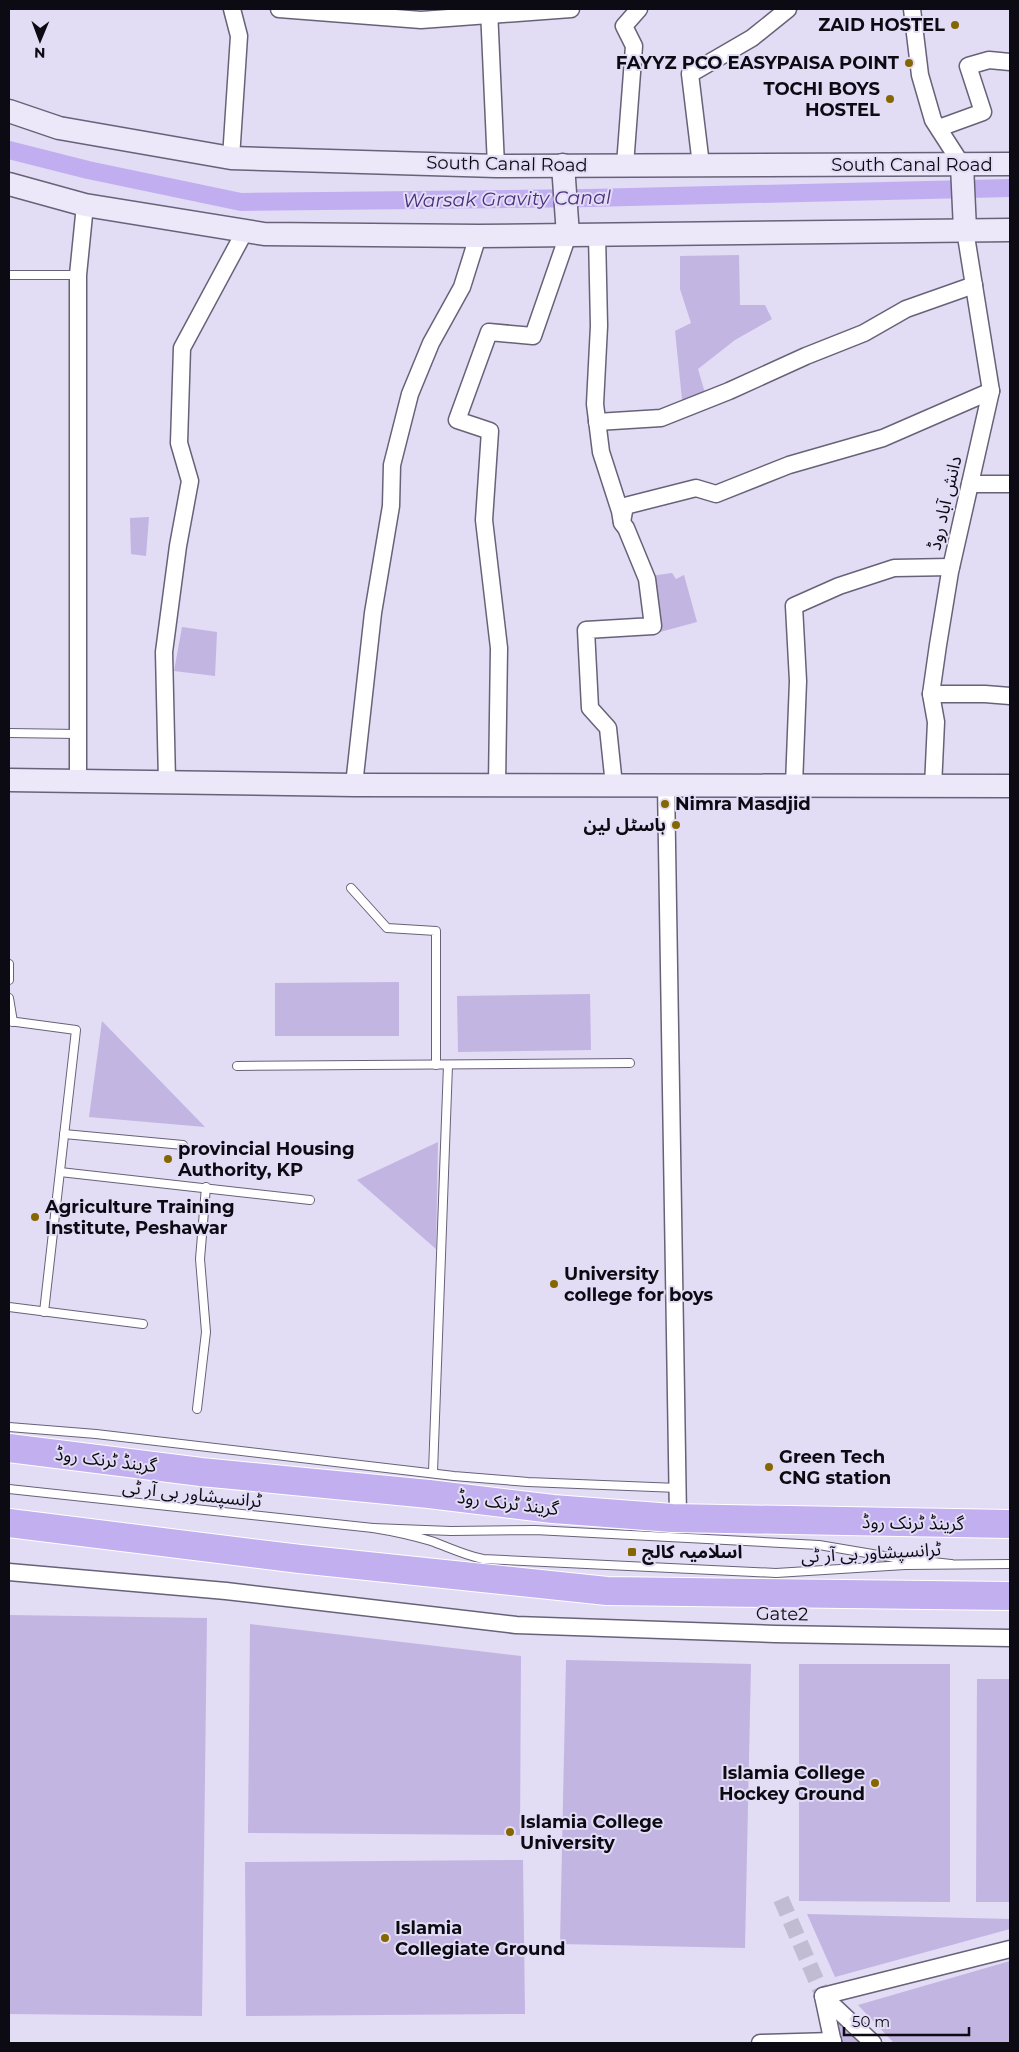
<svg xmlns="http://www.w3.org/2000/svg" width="1019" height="2052" viewBox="0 0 1019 2052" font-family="Montserrat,'Noto Sans Arabic',sans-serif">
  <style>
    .green { fill: #c2b5e2 }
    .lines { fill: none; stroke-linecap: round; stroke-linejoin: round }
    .canal { stroke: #c1aef1; stroke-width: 18 }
    .street-tunnel { stroke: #c2bcd3; stroke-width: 16; stroke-dasharray: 16 8; stroke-linecap: butt }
    .lane-casing { stroke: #686278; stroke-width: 10 }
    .street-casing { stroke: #686278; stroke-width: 19 }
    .secondary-casing { stroke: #686278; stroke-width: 25 }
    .highway-casing { stroke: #fff; stroke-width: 30 }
    .lane { stroke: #fff; stroke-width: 8 }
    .street { stroke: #fff; stroke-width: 16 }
    .secondary { stroke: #ede7fa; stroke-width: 22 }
    .highway { stroke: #c2afef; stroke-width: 28 }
    .poi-dot { fill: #866600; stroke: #e2dcf5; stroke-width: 2 }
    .labels { text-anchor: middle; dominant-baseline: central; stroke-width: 4; stroke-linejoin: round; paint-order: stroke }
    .poi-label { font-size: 18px; font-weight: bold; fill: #0c0a12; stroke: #e2dcf5; text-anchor: start }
    .street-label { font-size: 18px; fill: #0c0a12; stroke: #e2dcf5 }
    .water-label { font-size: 19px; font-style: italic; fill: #4c2f7c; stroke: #e2dcf5 }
  </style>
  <rect width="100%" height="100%" fill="#e2dcf5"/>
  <!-- green -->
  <g class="green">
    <path d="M739,255L740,305H765L772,319L735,340L698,369L708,403L683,409L675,331L691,323L680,289V256Z"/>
    <path d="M149,517L146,556L131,554L130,518Z"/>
    <path d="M672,573L676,579L684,575L697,622L660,632L650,576Z"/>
    <path d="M182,627L217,632L215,676L174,671Z"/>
    <path d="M399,982V1036H275V983Z"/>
    <path d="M590,994L591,1050L458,1052L457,996Z"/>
    <path d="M102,1021L205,1127L89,1117Z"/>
    <path d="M438,1142L436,1249L357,1180Z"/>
    <path d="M9,1615L207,1618L202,2016L9,2014Z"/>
    <path d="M250,1624L521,1656L520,1835L248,1833Z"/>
    <path d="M566,1660L751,1664L745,1948L560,1944Z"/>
    <path d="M799,1664H950V1902L799,1901Z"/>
    <path d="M977,1679H1010V1902H976Z"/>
    <path d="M523,1860L525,2014L246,2016L245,1862Z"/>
    <path d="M807,1914L1010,1919V1929L835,1977Z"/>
    <path d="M1010,1961V2043H894L858,2005Z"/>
    <path d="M837,2008L874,2043H833Z"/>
  </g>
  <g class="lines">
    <!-- canal -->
    <path class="canal" d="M9,150L88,170L241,202L589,198L1010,188"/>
    <!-- street-tunnel -->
    <path class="street-tunnel" d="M781,1899L823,1996"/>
    <!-- lane casing -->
    <g class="lane-casing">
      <g id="lane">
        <path d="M9,275H78"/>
        <path d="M9,733L78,734"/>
        <path d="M351,888L387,928L436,931V1065"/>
        <path d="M9,964V980"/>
        <path d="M9,998L13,1022"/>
        <path d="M9,1021L76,1030L44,1312"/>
        <path d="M237,1066L630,1063"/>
        <path d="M64,1134L183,1145"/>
        <path d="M60,1172L310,1200"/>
        <path d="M9,1307L143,1324"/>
        <path d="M197,1409L206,1332L200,1259L206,1187"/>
        <path d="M9,1427L96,1434L454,1476L528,1482L678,1488"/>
        <path d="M433,1472L448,1065"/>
        <path d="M9,1489L373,1528"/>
        <path d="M951,1564L896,1558L819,1545L535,1530L451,1531L373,1528C392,1531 411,1535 431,1541C448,1547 464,1555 483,1559L776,1573L905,1565L1010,1564"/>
      </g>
    </g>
    <!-- street casing -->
    <g class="street-casing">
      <g id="street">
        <path d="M279,9L421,20L571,9"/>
        <path d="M489,9L496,166"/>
        <path d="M912,9L920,75L933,120L962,165"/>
        <path d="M939,128L983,112L968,66L989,60L1010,62"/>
        <path d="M231,158L239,36L232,9"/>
        <path d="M625,165L634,46L624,26L639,9"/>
        <path d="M701,165L690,74L752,38L788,9"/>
        <path d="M597,234L599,326L595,404L601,452L620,511L622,523L626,528L647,579L653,626L586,630L590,708L608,728L614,785"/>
        <path d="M597,422L661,418L729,391L806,356L864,333L906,309L974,285"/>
        <path d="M970,484H1010"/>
        <path d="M622,522L625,506L696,488L716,494L789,465L883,438L991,391"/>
        <path d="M931,694H985L1010,696"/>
        <path d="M78,780V275L85,205"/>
        <path d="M167,781L164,652L178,546L190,481L179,443L182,348L245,231"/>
        <path d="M666,784L678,1517"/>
        <path d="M354,785L373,613L391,506L392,465L410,394L431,343L462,287L478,236"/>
        <path d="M497,785L499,648L484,520L490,431L457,420L489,332L533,336L568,235"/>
        <path d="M794,785L798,681L794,606L839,586L894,568L951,567"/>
        <path d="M933,787L936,722L931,694L938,645L950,572L991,391L965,230"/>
        <path d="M9,1572L226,1591L516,1625L775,1634L1010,1638"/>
        <path d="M823,1996L873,2043"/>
        <path d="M760,2043L833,2041"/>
        <path d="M833,2043L823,1996L1010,1949"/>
      </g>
    </g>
    <!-- secondary casing -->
    <g class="secondary-casing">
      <g id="secondary">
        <path d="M9,111L59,128L231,158L496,166L1010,164"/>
        <path d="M563,165L568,235"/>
        <path d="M962,165L965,230"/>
        <path d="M9,184L85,205L264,234L478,236L1010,230"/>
        <path d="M9,780L354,785L1010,786"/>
      </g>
    </g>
    <!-- highway casing -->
    <g class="highway-casing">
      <g id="highway">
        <path d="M9,1448L201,1472L429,1494L553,1509L672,1518L1010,1524"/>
        <path d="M9,1523L300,1559L607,1591L1010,1596"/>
      </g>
    </g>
    <!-- lane -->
    <use href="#lane" class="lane"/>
    <!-- street -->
    <use href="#street" class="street"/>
    <!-- secondary -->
    <use href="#secondary" class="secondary"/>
    <!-- highway -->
    <use href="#highway" class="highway"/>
  </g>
  <!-- markers -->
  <g class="poi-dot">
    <circle cx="955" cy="25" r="5"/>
    <circle cx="909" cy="63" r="5"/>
    <circle cx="890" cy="99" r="5"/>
    <circle cx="665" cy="804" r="5"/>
    <circle cx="676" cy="825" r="5"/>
    <circle cx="168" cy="1159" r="5"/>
    <circle cx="35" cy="1217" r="5"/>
    <circle cx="554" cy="1284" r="5"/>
    <circle cx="769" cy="1467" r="5"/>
    <rect x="627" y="1547" width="10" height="10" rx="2.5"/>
    <circle cx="875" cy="1783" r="5"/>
    <circle cx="510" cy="1832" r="5"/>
    <circle cx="385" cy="1938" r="5"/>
  </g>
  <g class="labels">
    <!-- poi labels -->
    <g class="poi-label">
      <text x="945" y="25" text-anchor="end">ZAID HOSTEL</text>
      <text x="899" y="63" text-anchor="end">FAYYZ PCO EASYPAISA POINT</text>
      <text x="880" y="89" text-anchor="end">TOCHI BOYS<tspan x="880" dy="21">HOSTEL</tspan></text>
      <text x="675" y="804">Nimra Masdjid</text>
      <text x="666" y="825" text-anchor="end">ہاسٹل لین</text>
      <text x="178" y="1149">provincial Housing<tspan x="178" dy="21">Authority, KP</tspan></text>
      <text x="45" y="1207">Agriculture Training<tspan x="45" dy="21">Institute, Peshawar</tspan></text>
      <text x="564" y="1274">University<tspan x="564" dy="21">college for boys</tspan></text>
      <text x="779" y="1457">Green Tech<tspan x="779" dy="21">CNG station</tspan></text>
      <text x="642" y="1552">اسلامیہ کالج</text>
      <text x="865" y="1773" text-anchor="end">Islamia College<tspan x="865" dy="21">Hockey Ground</tspan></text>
      <text x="520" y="1822">Islamia College<tspan x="520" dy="21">University</tspan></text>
      <text x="395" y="1928">Islamia<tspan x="395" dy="21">Collegiate Ground</tspan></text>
    </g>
    <!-- street labels -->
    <g class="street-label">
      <text transform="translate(507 164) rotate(1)">South Canal Road</text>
      <text x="912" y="165">South Canal Road</text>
      <text transform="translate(945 503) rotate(-77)">دانش آباد روڈ</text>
      <text transform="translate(106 1460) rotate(7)">گرینڈ ٹرنک روڈ</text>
      <text transform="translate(192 1494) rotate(6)">ٹرانسپشاور بی آر ٹی</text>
      <text transform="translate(508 1503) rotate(7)">گرینڈ ٹرنک روڈ</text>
      <text transform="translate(913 1523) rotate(1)">گرینڈ ٹرنک روڈ</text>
      <text transform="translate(871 1553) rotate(-3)">ٹرانسپشاور بی آر ٹی</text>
      <text transform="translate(782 1614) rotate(1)">Gate2</text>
    </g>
    <!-- water labels -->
    <g class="water-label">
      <text transform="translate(507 199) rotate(-1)">Warsak Gravity Canal</text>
    </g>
  </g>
  <!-- border -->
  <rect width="1019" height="2052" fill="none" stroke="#0c0a12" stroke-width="20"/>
  <!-- north arrow -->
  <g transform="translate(40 40) rotate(181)" stroke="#e2dcf5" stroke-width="4" paint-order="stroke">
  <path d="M0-4L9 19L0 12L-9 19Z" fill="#0c0a12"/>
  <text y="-8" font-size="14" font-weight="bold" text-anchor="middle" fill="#0c0a12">N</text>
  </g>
  <!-- scale -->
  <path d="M844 2027v8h125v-8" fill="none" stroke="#0c0a12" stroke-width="2.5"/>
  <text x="852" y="2027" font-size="15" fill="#0c0a12" stroke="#e2dcf5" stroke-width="4" paint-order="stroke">50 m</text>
</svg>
